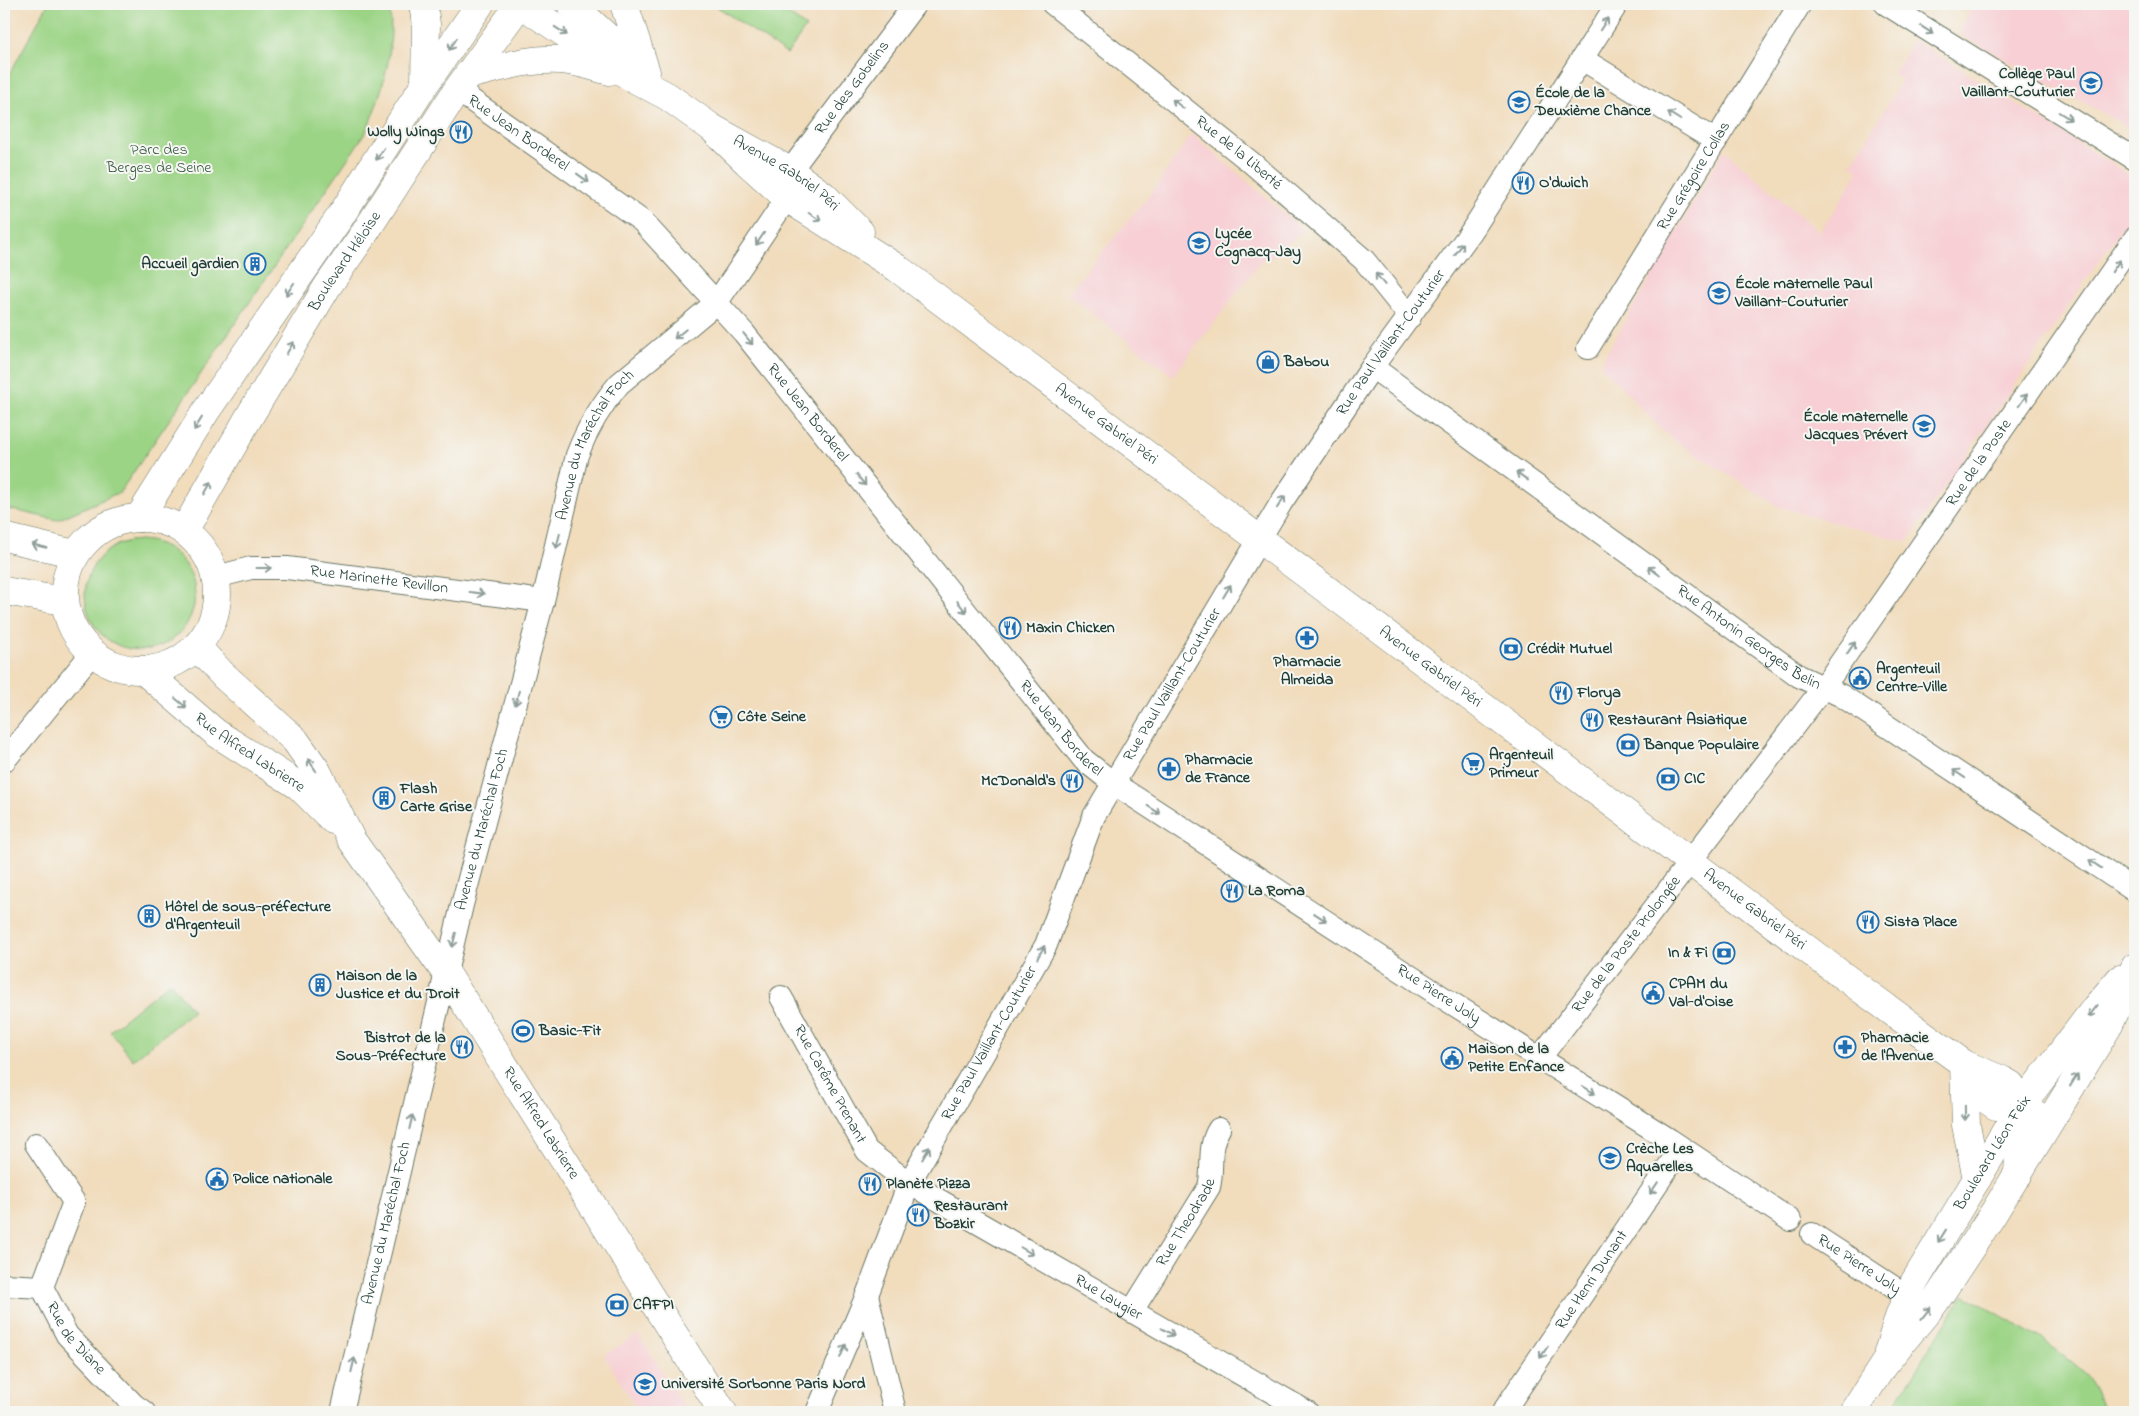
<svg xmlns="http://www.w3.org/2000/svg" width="2139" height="1416" viewBox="0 0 2139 1416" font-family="'Indie Flower',sans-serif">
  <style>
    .built { fill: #f7cfd4 }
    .green { fill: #9cd486; stroke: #5e885d }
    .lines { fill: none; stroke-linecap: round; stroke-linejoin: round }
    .minor-casing { stroke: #687564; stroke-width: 24 }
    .major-casing { stroke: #687564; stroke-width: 29 }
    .minor { stroke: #fff; stroke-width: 22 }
    .major { stroke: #fff; stroke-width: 28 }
    .oneway { stroke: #8f9e9a }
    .labels { text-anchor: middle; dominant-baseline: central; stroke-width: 4; stroke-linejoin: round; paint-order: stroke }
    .poi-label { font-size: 16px; font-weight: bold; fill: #1f3d34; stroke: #f6f6f2; text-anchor: start }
    .street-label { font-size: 16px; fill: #1f3d34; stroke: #f6f6f2 }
    .park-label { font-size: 16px; fill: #385b44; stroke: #f6f6f2 }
  </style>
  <rect width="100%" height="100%" fill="#f6f6f2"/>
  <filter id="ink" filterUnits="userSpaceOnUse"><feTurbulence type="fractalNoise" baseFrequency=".02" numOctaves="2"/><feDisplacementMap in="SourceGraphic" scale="10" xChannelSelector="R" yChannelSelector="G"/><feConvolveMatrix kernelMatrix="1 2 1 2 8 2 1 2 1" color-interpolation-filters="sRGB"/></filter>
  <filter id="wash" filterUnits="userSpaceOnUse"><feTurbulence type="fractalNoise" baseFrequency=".0096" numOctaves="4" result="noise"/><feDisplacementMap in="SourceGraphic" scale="20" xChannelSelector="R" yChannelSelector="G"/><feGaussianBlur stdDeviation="1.12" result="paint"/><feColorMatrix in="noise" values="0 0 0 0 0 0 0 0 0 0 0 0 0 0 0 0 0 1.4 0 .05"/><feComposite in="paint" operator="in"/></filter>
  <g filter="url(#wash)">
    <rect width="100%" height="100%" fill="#f1dcbc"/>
    <!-- built -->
    <g class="built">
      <path d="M1973,4H2135V131L1959,34Z"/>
      <path d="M1914,40L2135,178V208L1907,542L1779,507L1669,437L1600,365L1724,150L1819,232L1835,210L1859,170L1851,165L1902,80L1893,74Z"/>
      <path d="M1192,134L1303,230L1270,259L1265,256L1173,376L1067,294L1152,192Z"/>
      <path d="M638,1334L687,1412H639L604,1355Z"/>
    </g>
    <!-- green -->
    <g class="green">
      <path d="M48,4H389C396,50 383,90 366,132L120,492L57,520L4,508V84Z"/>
      <path d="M713,4H788L784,11L806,27L787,54Z"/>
      <circle cx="140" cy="595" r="55"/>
      <path d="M170,982L193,1011L133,1060L110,1031Z"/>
      <path d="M1964,1294C1998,1315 2075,1353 2093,1385C2097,1391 2099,1399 2102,1406L2088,1412H1889Z"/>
    </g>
  </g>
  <g filter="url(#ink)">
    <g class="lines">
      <!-- minor casing -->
      <g class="minor-casing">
        <g id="minor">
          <path id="s1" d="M1053,4L1253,164L1364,260L1410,317"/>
          <path d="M1886,4L2135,159"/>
          <path d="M1582,59L1716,141"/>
          <path id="s2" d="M457,90L642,221L744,333L1084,760L1113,783L1442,997L1670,1140L1790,1220"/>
          <path id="s3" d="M790,171L915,4"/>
          <path id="s4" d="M1588,348L1800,4"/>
          <path id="s5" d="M1372,367L1799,676L1842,696L2135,891"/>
          <path id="s6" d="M216,577L251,568H287L543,601"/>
          <path d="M4,761L92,653"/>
          <path id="s7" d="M781,997L867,1151L909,1183L1307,1412"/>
          <path id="s8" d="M1539,1059L1823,688L2135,238"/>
          <path d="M36,1144L74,1202L42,1287"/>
          <path id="s9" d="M1812,1234L1907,1296"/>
          <path id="s10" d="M4,1285L42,1287L67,1335L134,1405L144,1412"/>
          <path d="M867,1295L895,1412"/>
          <path id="s11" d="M1132,1311L1209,1187C1214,1167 1207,1147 1219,1129"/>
          <path id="s12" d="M342,1412L462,905L543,601L577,455C587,429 601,405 619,384L717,302L787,198"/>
          <path id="s13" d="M817,1412L867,1295L909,1183L1046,945L1094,816L1281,503L1372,367L1471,232L1617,4"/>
          <path id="s14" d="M1503,1412L1681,1148"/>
        </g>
      </g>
      <!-- major casing -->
      <g class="major-casing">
        <g id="major">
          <path d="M423,4L426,24L425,84"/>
          <path id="s15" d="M521,4L629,76L667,96L712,128L790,171L823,195L860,232"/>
          <path d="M571,4L641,68"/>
          <path d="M624,4L646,72"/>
          <path d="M468,75C498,68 529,58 560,60C577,61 593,66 609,71"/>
          <path id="s16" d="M712,128L747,162L787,198L897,268L1839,973L1964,1064L2002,1080L2011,1085L2021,1106L2018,1175"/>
          <circle cx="141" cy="594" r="76"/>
          <path d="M139,518L206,411L340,217L425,84L480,4"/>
          <path id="s17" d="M184,531L249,417L327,287L364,234L457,90L520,4"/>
          <path d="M4,537L75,554"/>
          <path d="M4,591L64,601"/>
          <path id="s18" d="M197,647L223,675L295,740L317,771L351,839L446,973L723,1412"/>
          <path id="s19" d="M144,671L216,733L299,786L333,820"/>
          <path d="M1964,1064L1966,1125L1977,1179"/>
          <path d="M1964,1064L1987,1100L1996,1106H2021L2035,1114"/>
          <path id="s20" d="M1888,1352L1901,1311L1915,1281L2021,1106L2096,1007L2120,979"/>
          <path d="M1853,1412L1884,1364L1935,1302L1993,1214L2109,1025L2135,967"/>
        </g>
      </g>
      <!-- minor -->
      <use href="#minor" class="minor"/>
      <!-- major -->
      <use href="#major" class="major"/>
    </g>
    <!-- one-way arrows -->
    <defs><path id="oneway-shaft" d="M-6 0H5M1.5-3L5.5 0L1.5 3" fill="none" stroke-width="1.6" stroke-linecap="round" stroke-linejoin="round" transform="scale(1.25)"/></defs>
    <g class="oneway">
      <use href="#oneway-shaft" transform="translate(1604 24) rotate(-57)"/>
      <use href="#oneway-shaft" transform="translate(1927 30) rotate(33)"/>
      <use href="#oneway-shaft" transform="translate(561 31) rotate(33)"/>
      <use href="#oneway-shaft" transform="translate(453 44) rotate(124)"/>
      <use href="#oneway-shaft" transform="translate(1178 104) rotate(-141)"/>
      <use href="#oneway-shaft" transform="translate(1674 116) rotate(-148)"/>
      <use href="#oneway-shaft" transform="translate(2065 116) rotate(32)"/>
      <use href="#oneway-shaft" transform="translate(380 154) rotate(123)"/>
      <use href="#oneway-shaft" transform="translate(583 178) rotate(36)"/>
      <use href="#oneway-shaft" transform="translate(815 217) rotate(32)"/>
      <use href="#oneway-shaft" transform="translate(760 239) rotate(124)"/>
      <use href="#oneway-shaft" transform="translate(1459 249) rotate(-54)"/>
      <use href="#oneway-shaft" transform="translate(2116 266) rotate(-55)"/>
      <use href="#oneway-shaft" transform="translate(1380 279) rotate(-128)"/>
      <use href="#oneway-shaft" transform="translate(290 289) rotate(124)"/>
      <use href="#oneway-shaft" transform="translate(680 334) rotate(141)"/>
      <use href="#oneway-shaft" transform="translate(748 339) rotate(51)"/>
      <use href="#oneway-shaft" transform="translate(290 348) rotate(-59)"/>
      <use href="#oneway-shaft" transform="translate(2023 400) rotate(-55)"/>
      <use href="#oneway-shaft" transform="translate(198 424) rotate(122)"/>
      <use href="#oneway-shaft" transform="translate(1522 476) rotate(-144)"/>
      <use href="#oneway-shaft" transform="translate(861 480) rotate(51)"/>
      <use href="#oneway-shaft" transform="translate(208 488) rotate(-60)"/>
      <use href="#oneway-shaft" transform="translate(1281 502) rotate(-57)"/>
      <use href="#oneway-shaft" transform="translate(558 541) rotate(104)"/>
      <use href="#oneway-shaft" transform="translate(39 546) rotate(-167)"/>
      <use href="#oneway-shaft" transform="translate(264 568)"/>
      <use href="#oneway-shaft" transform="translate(1654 571) rotate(-144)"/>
      <use href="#oneway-shaft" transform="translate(1227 591) rotate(-59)"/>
      <use href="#oneway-shaft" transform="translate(477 593) rotate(7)"/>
      <use href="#oneway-shaft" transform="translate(962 607) rotate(51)"/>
      <use href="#oneway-shaft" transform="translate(1851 648) rotate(-55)"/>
      <use href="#oneway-shaft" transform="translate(517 698) rotate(105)"/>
      <use href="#oneway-shaft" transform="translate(181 703) rotate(40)"/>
      <use href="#oneway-shaft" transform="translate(312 765) rotate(-124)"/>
      <use href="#oneway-shaft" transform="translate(1959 774) rotate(-146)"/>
      <use href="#oneway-shaft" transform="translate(1154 810) rotate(33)"/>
      <use href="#oneway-shaft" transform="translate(2095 864) rotate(-146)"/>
      <use href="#oneway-shaft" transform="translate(1320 917) rotate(33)"/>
      <use href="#oneway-shaft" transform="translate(454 940) rotate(104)"/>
      <use href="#oneway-shaft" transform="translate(1041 952) rotate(-60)"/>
      <use href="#oneway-shaft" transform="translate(2093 1011) rotate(128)"/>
      <use href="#oneway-shaft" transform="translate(2074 1080) rotate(-58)"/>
      <use href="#oneway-shaft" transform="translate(1589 1090) rotate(32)"/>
      <use href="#oneway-shaft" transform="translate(1965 1113) rotate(89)"/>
      <use href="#oneway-shaft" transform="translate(411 1122) rotate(-77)"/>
      <use href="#oneway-shaft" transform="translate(926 1153) rotate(-60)"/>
      <use href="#oneway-shaft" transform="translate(1654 1188) rotate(124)"/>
      <use href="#oneway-shaft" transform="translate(1942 1236) rotate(122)"/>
      <use href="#oneway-shaft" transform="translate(1027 1251) rotate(30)"/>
      <use href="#oneway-shaft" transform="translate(1926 1313) rotate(-52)"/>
      <use href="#oneway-shaft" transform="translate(1168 1332) rotate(30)"/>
      <use href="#oneway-shaft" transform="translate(843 1351) rotate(-67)"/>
      <use href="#oneway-shaft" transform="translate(1544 1352) rotate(124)"/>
      <use href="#oneway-shaft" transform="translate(353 1365) rotate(-77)"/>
    </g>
  </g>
  <!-- icons -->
  <defs>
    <g id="school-ring" transform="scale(1.125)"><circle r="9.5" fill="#f6f6f2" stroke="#1f6fb2" stroke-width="1.5"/><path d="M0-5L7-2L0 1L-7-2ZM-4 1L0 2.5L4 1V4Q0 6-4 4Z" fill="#1f6fb2"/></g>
    <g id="restaurant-ring" transform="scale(1.125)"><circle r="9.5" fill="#f6f6f2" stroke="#1f6fb2" stroke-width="1.5"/><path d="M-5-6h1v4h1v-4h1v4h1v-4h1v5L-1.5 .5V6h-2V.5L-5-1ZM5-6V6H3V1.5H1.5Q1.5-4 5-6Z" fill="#1f6fb2"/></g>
    <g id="building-ring" transform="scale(1.125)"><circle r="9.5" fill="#f6f6f2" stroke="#1f6fb2" stroke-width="1.5"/><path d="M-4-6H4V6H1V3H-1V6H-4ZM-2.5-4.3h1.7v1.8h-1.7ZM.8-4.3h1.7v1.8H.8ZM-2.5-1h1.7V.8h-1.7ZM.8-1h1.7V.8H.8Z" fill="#1f6fb2"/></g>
    <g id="shop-ring" transform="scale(1.125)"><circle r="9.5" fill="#f6f6f2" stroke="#1f6fb2" stroke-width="1.5"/><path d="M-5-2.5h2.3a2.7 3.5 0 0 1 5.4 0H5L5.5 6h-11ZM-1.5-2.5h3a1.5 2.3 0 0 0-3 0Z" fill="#1f6fb2"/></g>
    <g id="pharmacy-ring" transform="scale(1.125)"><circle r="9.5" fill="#f6f6f2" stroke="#1f6fb2" stroke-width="1.5"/><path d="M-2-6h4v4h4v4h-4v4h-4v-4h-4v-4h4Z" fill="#1f6fb2"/></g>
    <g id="bank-ring" transform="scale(1.125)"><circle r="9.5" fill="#f6f6f2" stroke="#1f6fb2" stroke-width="1.5"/><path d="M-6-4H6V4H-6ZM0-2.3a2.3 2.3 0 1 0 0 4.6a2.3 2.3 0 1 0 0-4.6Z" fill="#1f6fb2"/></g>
    <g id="civic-ring" transform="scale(1.125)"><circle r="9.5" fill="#f6f6f2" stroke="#1f6fb2" stroke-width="1.5"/><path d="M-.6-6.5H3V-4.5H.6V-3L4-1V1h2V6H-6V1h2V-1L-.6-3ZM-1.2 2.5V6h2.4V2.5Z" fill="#1f6fb2"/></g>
    <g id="supermarket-ring" transform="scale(1.125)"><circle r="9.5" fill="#f6f6f2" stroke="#1f6fb2" stroke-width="1.5"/><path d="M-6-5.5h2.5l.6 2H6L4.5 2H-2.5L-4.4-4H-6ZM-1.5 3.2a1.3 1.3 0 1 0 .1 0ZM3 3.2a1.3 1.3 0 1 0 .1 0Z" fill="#1f6fb2"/></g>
    <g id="stadium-ring" transform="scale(1.125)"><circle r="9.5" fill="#f6f6f2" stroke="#1f6fb2" stroke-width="1.5"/><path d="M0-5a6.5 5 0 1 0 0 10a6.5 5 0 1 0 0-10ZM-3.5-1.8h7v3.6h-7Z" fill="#1f6fb2"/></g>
    <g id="university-ring" transform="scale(1.125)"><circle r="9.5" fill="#f6f6f2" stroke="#1f6fb2" stroke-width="1.5"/><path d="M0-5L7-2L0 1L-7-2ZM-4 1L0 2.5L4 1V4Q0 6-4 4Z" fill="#1f6fb2"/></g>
  </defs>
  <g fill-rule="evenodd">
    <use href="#school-ring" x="2091" y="83"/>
    <use href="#school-ring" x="1519" y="102"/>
    <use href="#restaurant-ring" x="461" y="132"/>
    <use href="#restaurant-ring" x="1523" y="183"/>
    <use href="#school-ring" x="1199" y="243"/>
    <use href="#building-ring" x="255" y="264"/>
    <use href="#school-ring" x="1719" y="293"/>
    <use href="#shop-ring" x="1268" y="362"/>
    <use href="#school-ring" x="1924" y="426"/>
    <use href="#restaurant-ring" x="1010" y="628"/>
    <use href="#pharmacy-ring" x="1307" y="638"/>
    <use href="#bank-ring" x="1511" y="649"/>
    <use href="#civic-ring" x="1860" y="678"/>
    <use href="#restaurant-ring" x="1561" y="693"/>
    <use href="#supermarket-ring" x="721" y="717"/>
    <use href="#restaurant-ring" x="1592" y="720"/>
    <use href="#bank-ring" x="1628" y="745"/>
    <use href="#supermarket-ring" x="1473" y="764"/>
    <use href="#pharmacy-ring" x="1169" y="769"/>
    <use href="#bank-ring" x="1668" y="779"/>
    <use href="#restaurant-ring" x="1072" y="781"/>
    <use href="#building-ring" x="384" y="798"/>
    <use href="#restaurant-ring" x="1232" y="891"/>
    <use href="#building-ring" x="149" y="916"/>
    <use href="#restaurant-ring" x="1868" y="922"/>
    <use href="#bank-ring" x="1724" y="953"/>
    <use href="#building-ring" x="320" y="985"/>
    <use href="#civic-ring" x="1653" y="993"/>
    <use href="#stadium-ring" x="523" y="1031"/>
    <use href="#restaurant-ring" x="462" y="1047"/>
    <use href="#pharmacy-ring" x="1845" y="1047"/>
    <use href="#civic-ring" x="1452" y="1058"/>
    <use href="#school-ring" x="1610" y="1158"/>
    <use href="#civic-ring" x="217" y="1179"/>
    <use href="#restaurant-ring" x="870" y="1184"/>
    <use href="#restaurant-ring" x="918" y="1215"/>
    <use href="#bank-ring" x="617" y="1305"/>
    <use href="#university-ring" x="645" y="1384"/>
  </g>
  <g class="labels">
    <!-- poi labels -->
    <g class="poi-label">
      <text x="2075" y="74" text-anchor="end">Collège Paul<tspan x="2075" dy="18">Vaillant-Couturier</tspan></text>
      <text x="1535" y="93">École de la<tspan x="1535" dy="18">Deuxième Chance</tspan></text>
      <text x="445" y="132" text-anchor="end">Wolly Wings</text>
      <text x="1539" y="183">O'dwich</text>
      <text x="1215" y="234">Lycée<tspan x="1215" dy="18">Cognacq-Jay</tspan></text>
      <text x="239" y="264" text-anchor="end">Accueil gardien</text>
      <text x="1735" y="284">École maternelle Paul<tspan x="1735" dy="18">Vaillant-Couturier</tspan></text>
      <text x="1284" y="362">Babou</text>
      <text x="1908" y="417" text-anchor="end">École maternelle<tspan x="1908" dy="18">Jacques Prévert</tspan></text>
      <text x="1026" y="628">Maxin Chicken</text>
      <text x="1527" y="649">Crédit Mutuel</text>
      <text x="1307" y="662" text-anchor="middle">Pharmacie<tspan x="1307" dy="18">Almeida</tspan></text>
      <text x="1876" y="669">Argenteuil<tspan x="1876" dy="18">Centre-Ville</tspan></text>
      <text x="1577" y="693">Florya</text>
      <text x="737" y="717">Côte Seine</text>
      <text x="1608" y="720">Restaurant Asiatique</text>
      <text x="1644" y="745">Banque Populaire</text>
      <text x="1489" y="755">Argenteuil<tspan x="1489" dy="18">Primeur</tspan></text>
      <text x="1185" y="760">Pharmacie<tspan x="1185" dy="18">de France</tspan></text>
      <text x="1684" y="779">CIC</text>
      <text x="1056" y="781" text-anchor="end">McDonald's</text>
      <text x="400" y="789">Flash<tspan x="400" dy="18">Carte Grise</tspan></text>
      <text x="1248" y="891">La Roma</text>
      <text x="165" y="907">Hôtel de sous-préfecture<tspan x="165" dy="18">d'Argenteuil</tspan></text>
      <text x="1884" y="922">Sista Place</text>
      <text x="1708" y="953" text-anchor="end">In &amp; Fi</text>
      <text x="336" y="976">Maison de la<tspan x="336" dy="18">Justice et du Droit</tspan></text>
      <text x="1669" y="984">CPAM du<tspan x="1669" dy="18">Val-d'Oise</tspan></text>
      <text x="539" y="1031">Basic-Fit</text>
      <text x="446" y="1038" text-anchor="end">Bistrot de la<tspan x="446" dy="18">Sous-Préfecture</tspan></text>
      <text x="1861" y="1038">Pharmacie<tspan x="1861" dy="18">de l'Avenue</tspan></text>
      <text x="1468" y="1049">Maison de la<tspan x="1468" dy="18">Petite Enfance</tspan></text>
      <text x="1626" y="1149">Crèche Les<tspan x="1626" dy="18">Aquarelles</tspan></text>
      <text x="233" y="1179">Police nationale</text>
      <text x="886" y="1184">Planète Pizza</text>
      <text x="934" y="1206">Restaurant<tspan x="934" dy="18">Bozkir</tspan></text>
      <text x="633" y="1305">CAFPI</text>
      <text x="661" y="1384">Université Sorbonne Paris Nord</text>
    </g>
    <!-- street labels -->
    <g class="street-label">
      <text stroke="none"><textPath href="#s3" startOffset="104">Rue des Gobelins</textPath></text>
      <text stroke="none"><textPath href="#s2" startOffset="75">Rue Jean Borderel</textPath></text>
      <text stroke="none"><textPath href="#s1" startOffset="238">Rue de la Liberté</textPath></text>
      <text stroke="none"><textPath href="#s15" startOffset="315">Avenue Gabriel Péri</textPath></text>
      <text stroke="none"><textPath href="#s4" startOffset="202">Rue Grégoire Collas</textPath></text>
      <text stroke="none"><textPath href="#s17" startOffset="314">Boulevard Héloïse</textPath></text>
      <text stroke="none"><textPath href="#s13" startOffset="1218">Rue Paul Vaillant-Couturier</textPath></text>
      <text stroke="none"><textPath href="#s2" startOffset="480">Rue Jean Borderel</textPath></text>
      <text stroke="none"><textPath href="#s16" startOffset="494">Avenue Gabriel Péri</textPath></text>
      <text stroke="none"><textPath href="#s12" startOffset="1002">Avenue du Maréchal Foch</textPath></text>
      <text stroke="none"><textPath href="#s8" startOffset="741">Rue de la Poste</textPath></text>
      <text stroke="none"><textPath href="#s6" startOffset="165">Rue Marinette Revillon</textPath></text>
      <text stroke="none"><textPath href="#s5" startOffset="464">Rue Antonin Georges Belin</textPath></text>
      <text stroke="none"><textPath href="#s16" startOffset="899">Avenue Gabriel Péri</textPath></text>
      <text stroke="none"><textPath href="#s13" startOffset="812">Rue Paul Vaillant-Couturier</textPath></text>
      <text stroke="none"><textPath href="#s2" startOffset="885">Rue Jean Borderel</textPath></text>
      <text stroke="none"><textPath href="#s19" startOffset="134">Rue Alfred Labrierre</textPath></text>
      <text stroke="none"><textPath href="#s12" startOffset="599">Avenue du Maréchal Foch</textPath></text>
      <text stroke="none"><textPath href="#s16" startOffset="1304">Avenue Gabriel Péri</textPath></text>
      <text stroke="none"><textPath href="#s8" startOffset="144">Rue de la Poste Prolongée</textPath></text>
      <text stroke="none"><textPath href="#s2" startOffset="1349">Rue Pierre Joly</textPath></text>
      <text stroke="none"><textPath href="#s13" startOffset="408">Rue Paul Vaillant-Couturier</textPath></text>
      <text stroke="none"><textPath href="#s7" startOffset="100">Rue Carême Prenant</textPath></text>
      <text stroke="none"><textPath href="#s18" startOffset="591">Rue Alfred Labrierre</textPath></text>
      <text stroke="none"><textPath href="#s20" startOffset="226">Boulevard Léon Feix</textPath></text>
      <text stroke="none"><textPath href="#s11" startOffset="104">Rue Theodrade</textPath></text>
      <text stroke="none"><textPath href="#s12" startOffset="194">Avenue du Maréchal Foch</textPath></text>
      <text stroke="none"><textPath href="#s9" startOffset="56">Rue Pierre Joly</textPath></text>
      <text stroke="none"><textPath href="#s14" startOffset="159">Rue Henri Dunant</textPath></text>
      <text stroke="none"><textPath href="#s7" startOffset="459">Rue Laugier</textPath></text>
      <text stroke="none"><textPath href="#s10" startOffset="100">Rue de Diane</textPath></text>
    </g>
    <!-- park labels -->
    <g class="park-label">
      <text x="159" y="150">Parc des<tspan x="159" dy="18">Berges de Seine</tspan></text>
    </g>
  </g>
  <!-- margin -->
  <rect width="2139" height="1416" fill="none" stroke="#f6f6f2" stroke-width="20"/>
</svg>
